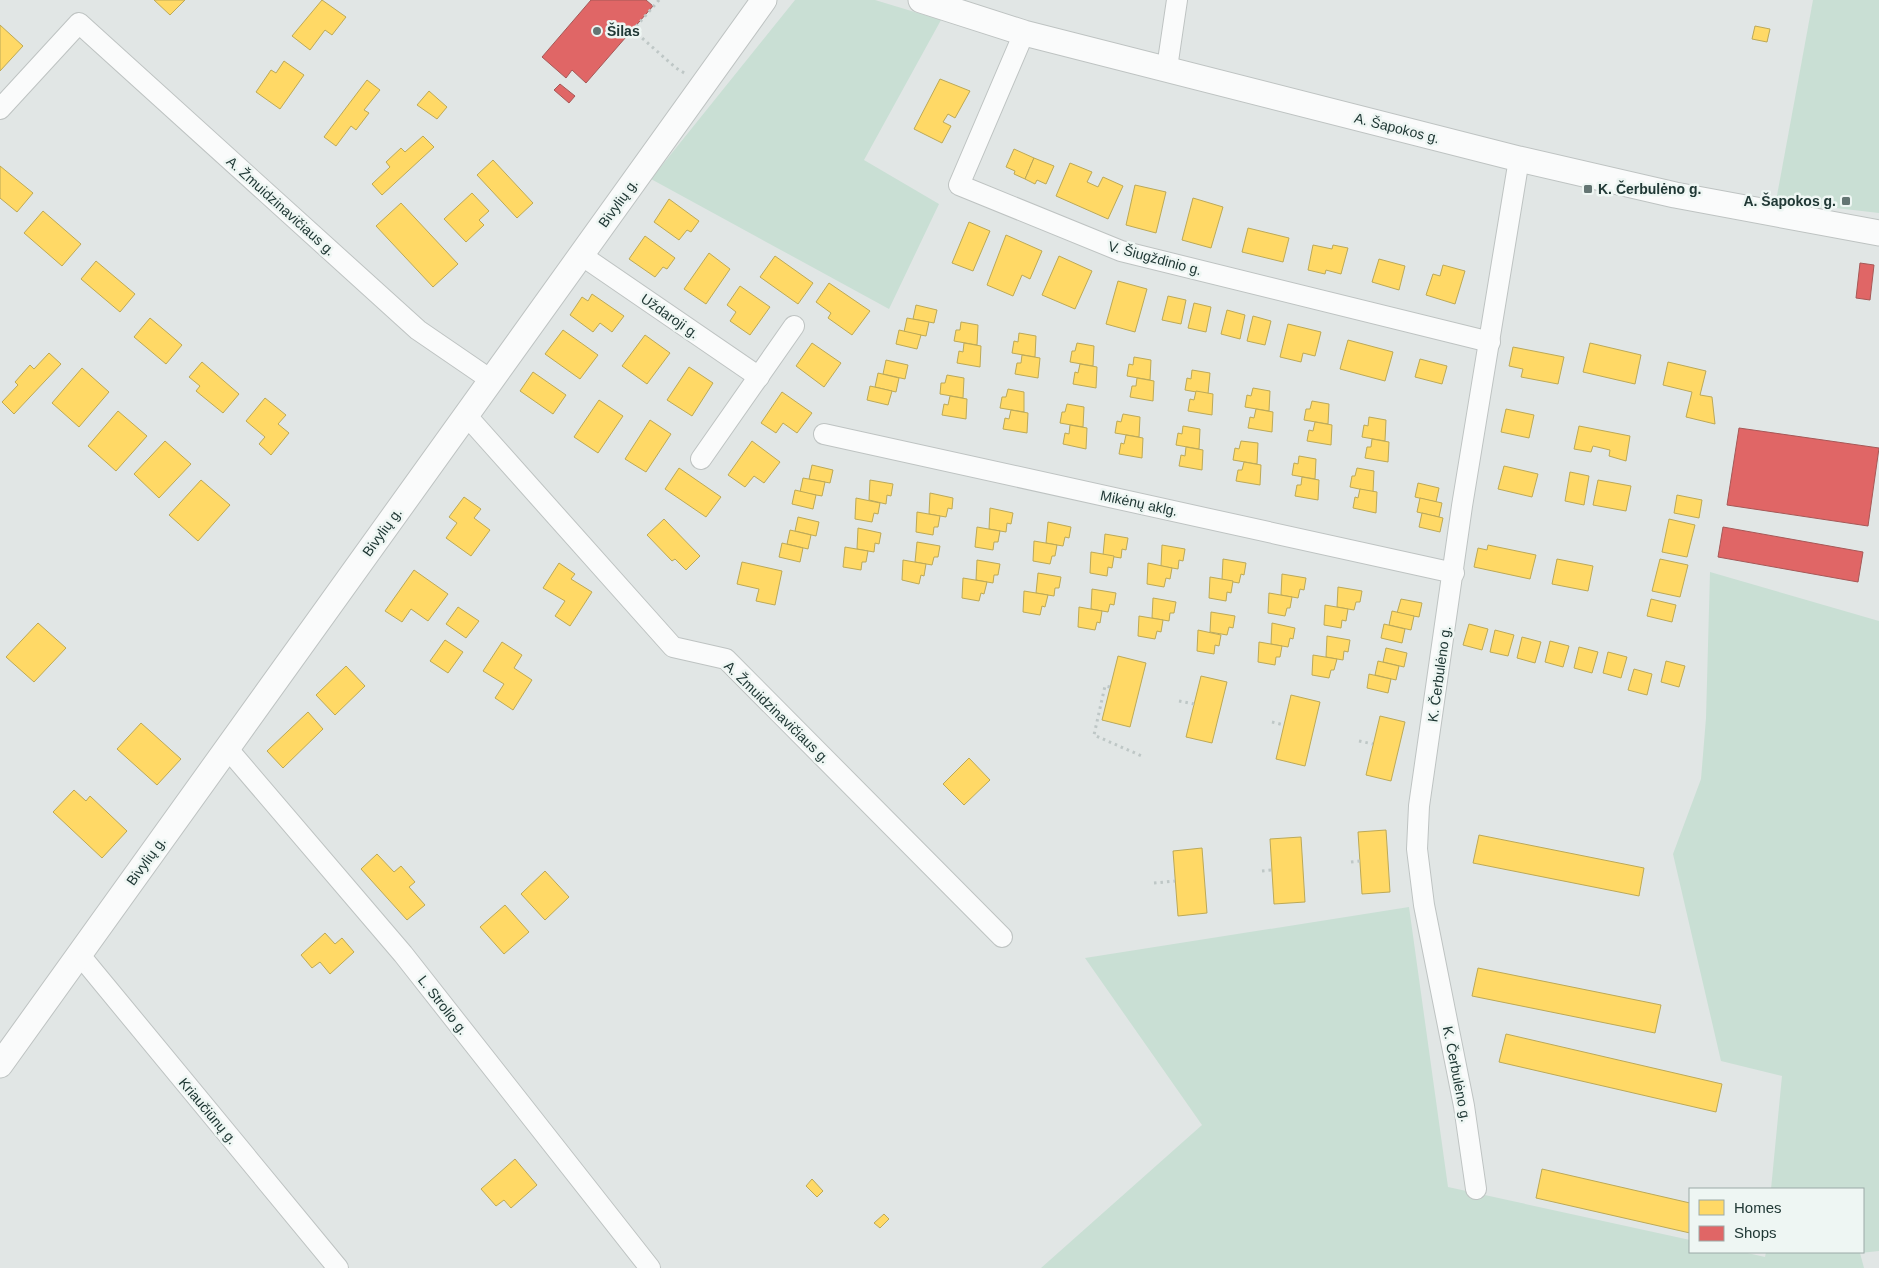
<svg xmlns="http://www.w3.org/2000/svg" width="1879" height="1268" viewBox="0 0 1879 1268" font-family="Helvetica,sans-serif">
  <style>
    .green { fill: #c9dfd4 }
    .homes { fill: #ffd966; stroke: #bca957 }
    .shops { fill: #e06666; stroke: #a65857 }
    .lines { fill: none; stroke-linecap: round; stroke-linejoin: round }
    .minor-casing { stroke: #bec3c2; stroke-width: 22 }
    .tertiary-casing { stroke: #bec3c2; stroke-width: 27 }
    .path { stroke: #bec7c6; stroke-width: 3; stroke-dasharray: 2.5 4; stroke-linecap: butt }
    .minor { stroke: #fafbfb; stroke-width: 20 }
    .tertiary { stroke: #fafbfb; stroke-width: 25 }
    .poi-dot { fill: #647573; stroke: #eef6f3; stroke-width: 2 }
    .labels { text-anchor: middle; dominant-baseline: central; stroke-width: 5; stroke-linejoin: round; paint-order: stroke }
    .poi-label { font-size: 14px; font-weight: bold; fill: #203835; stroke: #eef6f3; text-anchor: start }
    .street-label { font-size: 14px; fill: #203835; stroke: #eef6f3 }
  </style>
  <rect width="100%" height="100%" fill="#e1e6e5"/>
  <!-- green -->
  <g class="green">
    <path d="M795,0H875L941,20L864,160L939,204L889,309L651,179Z"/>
    <path d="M1813,0H1879V213L1776,201Z"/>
    <path d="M1710,572L1879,621V1251L1860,1253L1864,1268H1041L1202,1125L1085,958L1409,907L1448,1187L1690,1240V1252H1743L1765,1257L1766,1252H1863V1189H1771L1782,1076L1721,1061L1673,854L1701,779L1706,718Z"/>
  </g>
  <!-- homes -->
  <g class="homes">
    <path d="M154,0H185L170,15Z"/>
    <path d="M322,0L346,17L332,35L325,30L310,50L292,36Z"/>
    <path d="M0,25L23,46L0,71Z"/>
    <path d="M1755,26L1770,29L1767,42L1752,39Z"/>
    <path d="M284,61L304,75L280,109L256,92L271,70L276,73Z"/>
    <path d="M940,79L970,91L955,118L948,114L943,122L951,126L942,143L914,129Z"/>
    <path d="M367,80L380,90L364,110L369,113L356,130L351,126L336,146L324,137Z"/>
    <path d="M429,91L447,107L437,119L417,105Z"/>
    <path d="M423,136L434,147L382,195L372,184L390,167L386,162L401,148L405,152Z"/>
    <path d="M1014,149L1034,158L1025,179L1014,174L1015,171L1006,167Z"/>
    <path d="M1034,158L1054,166L1046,184L1037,180L1035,184L1025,179Z"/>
    <path d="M493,160L533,203L517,218L477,175Z"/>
    <path d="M1070,163L1092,172L1087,182L1098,187L1103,177L1123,186L1108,219L1056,196Z"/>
    <path d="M0,166L33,193L17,212L0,198Z"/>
    <path d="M1135,185L1166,192L1156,233L1126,225Z"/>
    <path d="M472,193L489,211L479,220L484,225L466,242L444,219Z"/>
    <path d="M1193,198L1223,207L1211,248L1182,240Z"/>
    <path d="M669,199L699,221L691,232L687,230L679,240L654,222Z"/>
    <path d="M401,203L458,264L433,287L376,226Z"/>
    <path d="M43,211L81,244L62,266L24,233Z"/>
    <path d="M969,222L990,231L973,271L952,263Z"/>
    <path d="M1248,228L1289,238L1283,262L1242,252Z"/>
    <path d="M1006,235L1042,251L1030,279L1022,275L1013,296L987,285Z"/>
    <path d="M645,236L675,258L667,269L663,267L655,277L629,259Z"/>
    <path d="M1313,245L1332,249L1333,245L1348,248L1341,274L1326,270L1325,274L1308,270Z"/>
    <path d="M709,253L730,269L706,304L684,289Z"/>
    <path d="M775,256L813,283L798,304L760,277Z"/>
    <path d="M1059,256L1092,271L1075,309L1042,295Z"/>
    <path d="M1379,259L1405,266L1399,290L1372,282Z"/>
    <path d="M96,261L135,294L120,312L81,279Z"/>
    <path d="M1443,265L1465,271L1455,304L1426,295L1433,274L1440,276Z"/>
    <path d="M1118,281L1147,289L1135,332L1106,324Z"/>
    <path d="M829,283L870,311L852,335L828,318L831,313L816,302Z"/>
    <path d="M740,286L770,307L750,335L730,321L736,312L727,305Z"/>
    <path d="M592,294L624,316L612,332L600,323L593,332L570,315L582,297L588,301Z"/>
    <path d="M1168,296L1186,300L1181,324L1162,320Z"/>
    <path d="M1194,303L1211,307L1206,332L1188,328Z"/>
    <path d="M916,305L937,310L934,323L913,319Z"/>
    <path d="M1227,310L1245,315L1240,339L1221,334Z"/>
    <path d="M1253,316L1271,321L1265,345L1247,341Z"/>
    <path d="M150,318L182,345L166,364L134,337Z"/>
    <path d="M907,318L929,322L926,336L904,332Z"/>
    <path d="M961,322L978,325L977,345L954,341L956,330H960Z"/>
    <path d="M1288,324L1321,332L1315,356L1303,353L1301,362L1280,357Z"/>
    <path d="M563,330L598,355L580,379L545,354Z"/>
    <path d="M899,330L921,335L917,349L896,344Z"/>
    <path d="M1019,333L1036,336L1035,357L1012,353L1014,341L1018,342Z"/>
    <path d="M645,335L670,353L647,384L622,366Z"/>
    <path d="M1348,340L1393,352L1385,381L1340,369Z"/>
    <path d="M812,343L841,363L824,387L796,366Z"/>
    <path d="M964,343L981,346L980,367L957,363L959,351L963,352Z"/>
    <path d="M1077,343L1094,346L1093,366L1070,362L1072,351H1075Z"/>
    <path d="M1590,343L1641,355L1635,384L1583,372Z"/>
    <path d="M1513,347L1564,357L1558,384L1521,377L1523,369L1509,366Z"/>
    <path d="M49,353L61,364L14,414L2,402L18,385L15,382L30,365L34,369Z"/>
    <path d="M1022,355L1040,358L1038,378L1015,374L1017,363H1021Z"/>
    <path d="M1134,357L1151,360L1150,380L1127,376L1129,364L1133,365Z"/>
    <path d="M1420,359L1447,366L1442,384L1415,377Z"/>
    <path d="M886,360L908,365L905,379L883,374Z"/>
    <path d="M202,362L239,394L223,413L196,391L200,386L189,377Z"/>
    <path d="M1668,362L1706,371L1700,395L1712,397L1715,424L1686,417L1692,392L1663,385Z"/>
    <path d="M1080,364L1097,367L1096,388L1073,384L1075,372L1078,373Z"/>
    <path d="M689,367L713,383L692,416L667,400Z"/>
    <path d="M82,368L109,392L79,427L52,403Z"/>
    <path d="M1192,370L1210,373L1208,394L1185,390L1187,378L1191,379Z"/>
    <path d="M533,372L566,395L553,414L520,391Z"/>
    <path d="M878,373L899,378L896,392L875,387Z"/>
    <path d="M947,375L964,378L963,398L940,394L941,383H945Z"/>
    <path d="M1137,378L1154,381L1153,401L1130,397L1132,386H1136Z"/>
    <path d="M870,386L892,391L888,405L867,400Z"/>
    <path d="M1253,388L1270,391L1269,411L1245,407L1247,395L1251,396Z"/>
    <path d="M1008,389L1024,392V412L1000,408L1002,397H1006Z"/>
    <path d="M1196,391L1213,394L1212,415L1188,411L1190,399L1194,400Z"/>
    <path d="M782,392L812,413L797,433L783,423L776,433L761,423Z"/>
    <path d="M950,396L967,399L966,419L942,415L944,404L948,405Z"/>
    <path d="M265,398L286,415L278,424L289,433L271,455L259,444L265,437L246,421Z"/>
    <path d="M599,400L623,416L598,453L574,437Z"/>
    <path d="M1312,401L1329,404L1328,424L1304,420L1306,409H1310Z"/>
    <path d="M1067,404L1084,407L1083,427L1060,423L1062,412H1065Z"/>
    <path d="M1256,409L1273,412L1272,432L1248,428L1250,417L1254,418Z"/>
    <path d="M1506,409L1534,415L1529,438L1501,432Z"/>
    <path d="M1011,410L1028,413L1027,433L1003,429L1005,418L1009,419Z"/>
    <path d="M118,411L147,436L116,471L88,446Z"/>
    <path d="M1123,414L1140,417L1139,437L1115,433L1117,421L1121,422Z"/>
    <path d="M1369,417L1386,420L1385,441L1362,437L1364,425L1368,426Z"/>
    <path d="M650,420L671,434L646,472L625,459Z"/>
    <path d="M1315,422L1332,425L1331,445L1307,441L1309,430L1313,431Z"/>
    <path d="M1070,425L1087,428L1086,449L1063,444L1065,433L1069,434Z"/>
    <path d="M1183,426L1200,429L1199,449L1176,445L1178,433L1182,434Z"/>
    <path d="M1579,426L1630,436L1626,461L1609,456L1610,450L1593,446L1591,452L1574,449Z"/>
    <path d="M1126,435L1143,438L1142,458L1119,454L1121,443L1124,444Z"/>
    <path d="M1372,439L1389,442L1388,462L1365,458L1367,447H1371Z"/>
    <path d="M165,441L191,464L159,498L134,474Z"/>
    <path d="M752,441L780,462L764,483L754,476L745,487L728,475Z"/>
    <path d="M1241,441L1258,443L1257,464L1233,460L1235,448L1239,449Z"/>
    <path d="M1186,447L1203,450L1202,470L1179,466L1181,455L1185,456Z"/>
    <path d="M1299,456L1316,459L1315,479L1292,475L1294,463L1298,464Z"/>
    <path d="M1244,462L1261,465L1260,485L1236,481L1238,470H1242Z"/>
    <path d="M812,465L833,470L830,483L809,479Z"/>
    <path d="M1504,466L1538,474L1532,497L1498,489Z"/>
    <path d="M679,468L721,497L706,517L665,489Z"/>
    <path d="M1357,468L1374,471L1373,492L1350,487L1352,476H1355Z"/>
    <path d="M1570,472L1589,476L1584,505L1565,501Z"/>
    <path d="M1302,477L1319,480L1318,500L1295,496L1297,485H1301Z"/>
    <path d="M803,478L825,482L822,496L800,492Z"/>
    <path d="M201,480L230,505L198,541L169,515Z"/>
    <path d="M870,480L893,484L891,496L887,495L886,504L869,500Z"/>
    <path d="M1598,480L1631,486L1626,511L1593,505Z"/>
    <path d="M1418,483L1439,488L1436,502L1415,497Z"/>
    <path d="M1360,489L1377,492L1376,513L1353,508L1355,497L1358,498Z"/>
    <path d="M795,490L816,495L813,509L792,504Z"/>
    <path d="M930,493L953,498L952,509L948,508L946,517L929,514Z"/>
    <path d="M1677,495L1702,500L1699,518L1674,513Z"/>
    <path d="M464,497L481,509L474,518L490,530L471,556L446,538L457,523L449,517Z"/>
    <path d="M856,498L880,503L878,514L874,513L872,522L855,519Z"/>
    <path d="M1420,498L1442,503L1439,517L1417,512Z"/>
    <path d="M990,508L1013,513L1011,524L1007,523L1006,532L989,529Z"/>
    <path d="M917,512L940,516L938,527H934L933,535L916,532Z"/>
    <path d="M1422,513L1443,518L1440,532L1419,527Z"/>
    <path d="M798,517L819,522L816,536L795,531Z"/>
    <path d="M664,519L700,556L686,570L675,559L672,561L647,535Z"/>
    <path d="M1669,519L1695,525L1687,557L1662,552Z"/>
    <path d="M1048,522L1071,527L1069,538L1065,537L1063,546L1046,543Z"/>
    <path d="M977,527L1000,531L998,542H994L993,550L975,547Z"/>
    <path d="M858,528L881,533L879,544L875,543L874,552L857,549Z"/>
    <path d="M790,530L811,535L808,549L787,544Z"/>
    <path d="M1105,534L1128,538L1126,550L1122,549L1121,558L1103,555Z"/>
    <path d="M1034,541L1057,545L1055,556H1052L1050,564L1033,561Z"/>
    <path d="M917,542L940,546L938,557H934L932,565L915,562Z"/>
    <path d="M782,543L803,548L800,562L779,557Z"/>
    <path d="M1162,545L1185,549L1183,561L1179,560L1178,569L1161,566Z"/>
    <path d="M1488,545L1536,555L1530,579L1474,567L1478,548L1487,550Z"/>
    <path d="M845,547L868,551L866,562H862L861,570L843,567Z"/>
    <path d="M1091,552L1114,556L1112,568L1108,567L1107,576L1090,573Z"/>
    <path d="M1223,559L1246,563L1244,575L1241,574L1239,583L1222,580Z"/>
    <path d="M1557,559L1593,566L1588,591L1552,584Z"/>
    <path d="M1660,559L1688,565L1680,597L1652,591Z"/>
    <path d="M903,560L926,564L924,576L921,575L919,584L902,580Z"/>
    <path d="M977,560L1000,564L998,575H994L993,583L976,580Z"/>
    <path d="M742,562L782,571L775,605L756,601L759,589L737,584Z"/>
    <path d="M559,563L575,574L571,579L592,592L570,626L555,616L565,601L543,588Z"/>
    <path d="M1148,563L1172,568L1170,579L1166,578L1164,587L1147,584Z"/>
    <path d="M414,570L448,594L428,621L411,609L402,622L385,611Z"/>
    <path d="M1038,573L1061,577L1059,588H1055L1054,596L1036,593Z"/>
    <path d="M1282,574L1306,578L1304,590L1300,589L1298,598L1281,595Z"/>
    <path d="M1210,577L1233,581L1231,593L1227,592L1226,601L1209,598Z"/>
    <path d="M963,578L987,582L984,594L981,593L979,601L962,598Z"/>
    <path d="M1338,587L1362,591L1360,602H1356L1354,610L1337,607Z"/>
    <path d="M1092,589L1116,593L1114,605L1110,604L1108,612L1091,609Z"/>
    <path d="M1024,591L1048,595L1045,607L1042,606L1040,615L1023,612Z"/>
    <path d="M1269,593L1292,597L1290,608H1287L1285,616L1268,613Z"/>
    <path d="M1153,598L1176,602L1174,613H1170L1169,621L1152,618Z"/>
    <path d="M1401,599L1422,603L1419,617L1397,613Z"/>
    <path d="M1651,599L1676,605L1672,622L1647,616Z"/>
    <path d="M1325,605L1348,609L1346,621L1342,620L1341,628L1324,625Z"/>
    <path d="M458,607L479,621L466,638L446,624Z"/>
    <path d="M1079,607L1102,611L1100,623L1097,622L1095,630L1078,627Z"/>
    <path d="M1392,611L1414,616L1411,630L1389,625Z"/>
    <path d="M1211,612L1235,616L1233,628L1229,627L1227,635L1210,632Z"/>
    <path d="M1139,616L1163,620L1161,632L1157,631L1155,639L1138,636Z"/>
    <path d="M38,623L66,648L34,682L6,657Z"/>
    <path d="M1272,623L1295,628L1293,639L1290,638L1288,647L1271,644Z"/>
    <path d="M1384,624L1405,629L1402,643L1381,638Z"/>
    <path d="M1469,624L1488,629L1482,650L1463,645Z"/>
    <path d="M1198,630L1221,635L1219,646L1215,645L1214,654L1197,651Z"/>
    <path d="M1495,630L1514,635L1508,656L1490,652Z"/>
    <path d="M1327,636L1350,640L1348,652L1344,651L1343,660L1326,657Z"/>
    <path d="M1522,637L1541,642L1535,663L1517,658Z"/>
    <path d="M445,640L463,652L448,673L430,661Z"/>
    <path d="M1550,641L1569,646L1563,667L1545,662Z"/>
    <path d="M502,642L522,655L514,668L532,680L513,710L495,698L504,684L483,671Z"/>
    <path d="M1259,642L1282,646L1280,657H1276L1275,665L1258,662Z"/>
    <path d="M1579,647L1598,652L1592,673L1574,668Z"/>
    <path d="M1386,648L1407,653L1404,667L1383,662Z"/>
    <path d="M1608,652L1627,657L1621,678L1603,673Z"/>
    <path d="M1313,655L1337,659L1334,670H1331L1329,678L1312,675Z"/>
    <path d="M1118,656L1146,663L1130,727L1102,720Z"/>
    <path d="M1378,661L1399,666L1396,680L1375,675Z"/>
    <path d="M1666,661L1685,666L1679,687L1661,682Z"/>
    <path d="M346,666L365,686L335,715L316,695Z"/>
    <path d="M1634,669L1652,674L1647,695L1628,690Z"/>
    <path d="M1369,674L1391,679L1388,693L1367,688Z"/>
    <path d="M1201,676L1227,682L1212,743L1186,737Z"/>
    <path d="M1291,695L1320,702L1305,766L1276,759Z"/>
    <path d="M308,712L323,729L283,768L267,751Z"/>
    <path d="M1380,716L1405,722L1391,781L1366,775Z"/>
    <path d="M141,723L181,759L157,785L117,749Z"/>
    <path d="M969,758L990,780L964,805L943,784Z"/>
    <path d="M74,790L86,801L90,796L127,831L102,858L53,812Z"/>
    <path d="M1386,830L1390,892L1362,894L1358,832Z"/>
    <path d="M1479,835L1644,868L1639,896L1473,863Z"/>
    <path d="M1301,837L1305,902L1274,904L1270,839Z"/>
    <path d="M1202,848L1207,913L1178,916L1173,851Z"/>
    <path d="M377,854L394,872L401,866L415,882L409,887L425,905L407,920L361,869Z"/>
    <path d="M545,871L569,897L545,920L521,894Z"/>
    <path d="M505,905L529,932L504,954L480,927Z"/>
    <path d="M325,933L335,944L342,938L354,952L330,974L320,962L312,968L301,955Z"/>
    <path d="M1478,968L1661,1005L1655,1033L1472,996Z"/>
    <path d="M1506,1034L1722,1084L1716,1112L1499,1062Z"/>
    <path d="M515,1159L537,1185L511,1208L504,1200L496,1206L481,1189Z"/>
    <path d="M1542,1169L1690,1203V1233L1536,1198Z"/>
    <path d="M812,1179L823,1191L817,1197L806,1186Z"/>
    <path d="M884,1214L889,1219L880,1228L874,1223Z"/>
  </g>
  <!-- shops -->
  <g class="shops">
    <path d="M591,0H646L653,6L586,83L572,70L566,78L542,57Z"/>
    <path d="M560,84L575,96L569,103L554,90Z"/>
    <path d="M1860,263L1874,265L1870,300L1856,298Z"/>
    <path d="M1739,428L1879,448L1868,526L1727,505Z"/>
    <path d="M1723,527L1863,552L1858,582L1718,557Z"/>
  </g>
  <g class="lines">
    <!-- minor casing -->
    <g class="minor-casing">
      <g id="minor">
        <path d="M1024,33L959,185L1121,251L1490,342"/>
        <path d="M1167,68L1177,0"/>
        <path d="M0,109L79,23L418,330L491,380"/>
        <path d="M581,255L759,377"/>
        <path d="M466,415L673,647L726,659L1002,937"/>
        <path d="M824,434L1454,573"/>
        <path d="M701,459L794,326"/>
        <path d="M227,748L403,954L650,1268"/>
        <path d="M79,954L338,1268"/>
        <path d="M1476,1189L1464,1106L1424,905L1417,849L1419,806L1462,506L1519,159"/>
      </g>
    </g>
    <!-- tertiary casing -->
    <g class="tertiary-casing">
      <g id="tertiary">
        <path d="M921,0L1024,33L1519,159L1675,195L1879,233"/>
        <path d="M0,1065L764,0"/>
      </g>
    </g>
    <!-- path -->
    <g class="path">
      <path d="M659,0L633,30L676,68L686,74"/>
      <path d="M1110,687L1105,686L1094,735L1144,757"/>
      <path d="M1179,701L1194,704"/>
      <path d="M1272,722L1284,725"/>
      <path d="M1359,741L1373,744"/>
      <path d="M1351,862L1360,861"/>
      <path d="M1262,871L1272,870"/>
      <path d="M1154,883L1175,881"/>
    </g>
    <!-- minor -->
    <use href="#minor" class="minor"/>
    <!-- tertiary -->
    <use href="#tertiary" class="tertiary"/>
  </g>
  <!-- markers -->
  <g class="poi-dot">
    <circle cx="597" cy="31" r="5"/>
    <rect x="1583" y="184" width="10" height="10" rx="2.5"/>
    <rect x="1841" y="196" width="10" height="10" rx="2.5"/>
  </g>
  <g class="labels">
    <!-- poi labels -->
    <g class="poi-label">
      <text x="607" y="31">Šilas</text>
      <text x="1598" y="189">K. Čerbulėno g.</text>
      <text x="1836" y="201" text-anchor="end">A. Šapokos g.</text>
    </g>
    <!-- street labels -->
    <g class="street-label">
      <text transform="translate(1397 128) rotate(14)">A. Šapokos g.</text>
      <text transform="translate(618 203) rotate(-54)">Bivylių g.</text>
      <text transform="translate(281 206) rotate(42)">A. Žmuidzinavičiaus g.</text>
      <text transform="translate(1155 258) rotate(15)">V. Šiugždinio g.</text>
      <text transform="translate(670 316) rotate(35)">Uždaroji g.</text>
      <text transform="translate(1139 503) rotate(12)">Mikėnų aklg.</text>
      <text transform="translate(382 532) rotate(-54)">Bivylių g.</text>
      <text transform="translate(1439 674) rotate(-82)">K. Čerbulėno g.</text>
      <text transform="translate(777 712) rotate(44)">A. Žmuidzinavičiaus g.</text>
      <text transform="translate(146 861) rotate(-54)">Bivylių g.</text>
      <text transform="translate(443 1005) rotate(52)">L. Strolio g.</text>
      <text transform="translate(1457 1074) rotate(79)">K. Čerbulėno g.</text>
      <text transform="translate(208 1111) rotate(50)">Kriaučiūnų g.</text>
    </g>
  </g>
  <!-- legend -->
  <rect x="1689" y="1188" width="175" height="65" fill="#eef6f3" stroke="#9caaa7"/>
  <rect x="1699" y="1200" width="25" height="15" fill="#ffd966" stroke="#9caaa7"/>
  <text x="1734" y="1213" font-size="15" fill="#203835">Homes</text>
  <rect x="1699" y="1226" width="25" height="15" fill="#e06666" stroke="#9caaa7"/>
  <text x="1734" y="1238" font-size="15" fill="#203835">Shops</text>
</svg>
